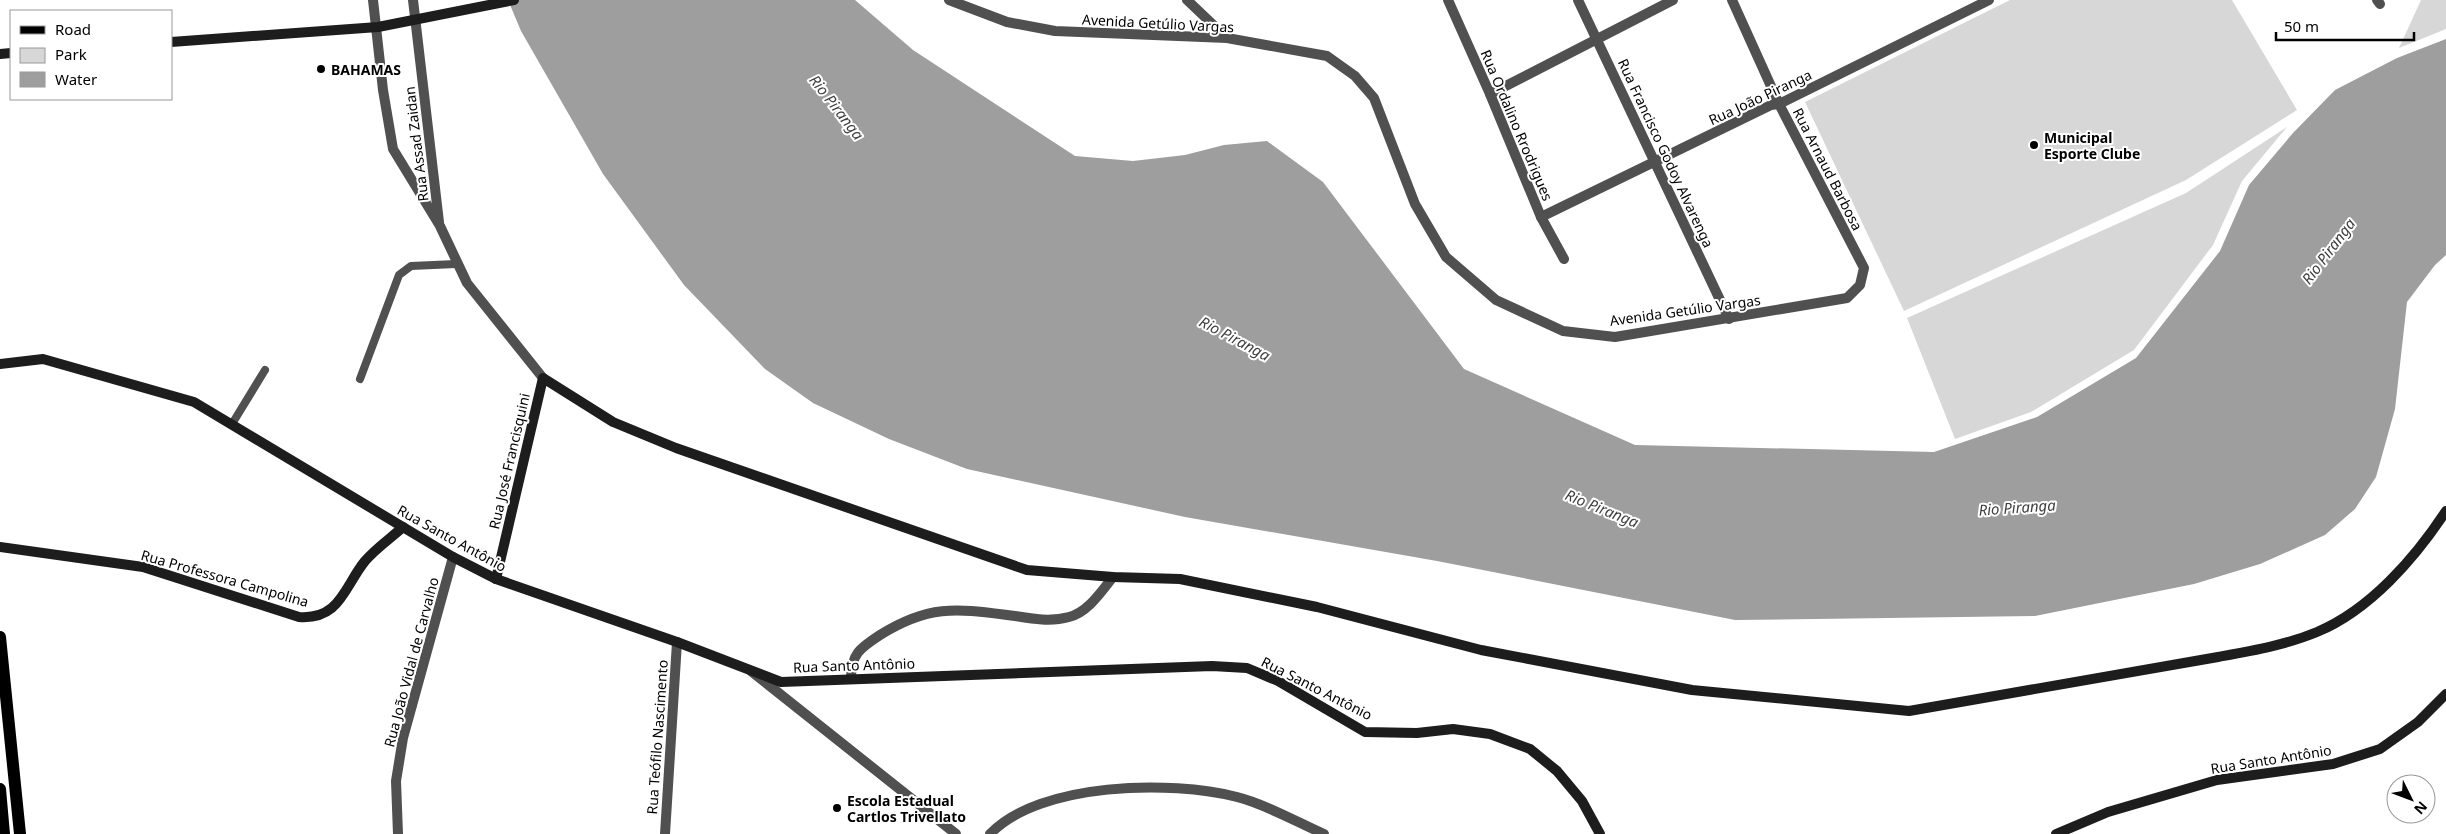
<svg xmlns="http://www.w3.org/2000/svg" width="2446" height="834" viewBox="0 0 2446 834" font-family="'Noto Sans',sans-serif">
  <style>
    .green { fill: #d7d7d7 }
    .water { fill: #9e9e9e }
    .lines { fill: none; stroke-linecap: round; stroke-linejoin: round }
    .lane { stroke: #505050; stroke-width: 8 }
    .street { stroke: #505050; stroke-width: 10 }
    .secondary { stroke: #1d1d1d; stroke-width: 10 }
    .primary { stroke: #000; stroke-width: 12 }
    .poi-dot { fill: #000; stroke: #fff; stroke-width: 2 }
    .labels { text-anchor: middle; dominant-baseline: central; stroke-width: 4; stroke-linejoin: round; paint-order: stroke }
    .street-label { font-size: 14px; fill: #000; stroke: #fff }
    .poi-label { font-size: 14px; font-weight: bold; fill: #000; stroke: #fff; text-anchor: start }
    .water-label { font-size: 15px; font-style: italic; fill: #3f3f3f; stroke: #fff }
  </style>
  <rect width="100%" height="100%" fill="#fff"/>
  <!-- green -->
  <g class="green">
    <path d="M2010,0H2232L2297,110L2186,180L1904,311L1805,102Z"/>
    <path d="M2421,0H2446V29L2399,48Z"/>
    <path d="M2287,127L2242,181L2213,245L2134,350L2031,412L1955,439L1907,318L2186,193Z"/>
  </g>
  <!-- water -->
  <path class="water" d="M508,0H855L913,50L1075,156L1133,161L1185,155L1224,145L1267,141L1323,182L1464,369L1635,445L1934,452L2037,417L2136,358L2220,251L2249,185L2293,133L2335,90L2397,58L2446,39V255L2435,265L2407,302L2395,409L2376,477L2355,509L2325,535L2260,564L2194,584L2035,616L1735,620L1437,561L1185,517L967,469L889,439L813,403L765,369L684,285L603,174L521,31Z"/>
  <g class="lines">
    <!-- lane -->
    <g class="lane">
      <path d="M360,379L399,275L411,266L456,264"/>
      <path d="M232,424L265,370"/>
    </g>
    <!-- street -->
    <g class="street">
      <path d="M373,0L383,90L393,149L440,226L467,283L543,378"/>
      <path d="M413,0L439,222"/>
      <path d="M949,0L1007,22L1055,31L1227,38L1327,56L1355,76L1374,98L1415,204L1446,257L1496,300L1563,331L1615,337L1847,298L1860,285L1864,268L1779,104L1732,0"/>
      <path d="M1187,0L1227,38"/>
      <path d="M1448,0L1490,94L1541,217L1564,259"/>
      <path d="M1578,0L1729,319"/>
      <path d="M2377,0L2380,4"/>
      <path d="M1490,94L1673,0"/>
      <path d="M1541,217L1771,105L1779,104L1989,0"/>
      <path d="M751,671L956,834"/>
      <path d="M851,679C851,654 860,648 880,635C931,603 959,609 1015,616C1033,619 1051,622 1069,617C1088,612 1101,592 1113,577"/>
      <path d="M398,834L396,781L403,738L453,557"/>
      <path d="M665,834L677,642"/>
      <path d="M990,834C1040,782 1171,780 1237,797C1265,804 1297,822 1324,834"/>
    </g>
    <!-- secondary -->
    <g class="secondary">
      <path d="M171,42L378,27L514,0"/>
      <path d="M0,54L11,53"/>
      <path d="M0,364L43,359L194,402L453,557L496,579L677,642L781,682L1212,666L1247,668L1278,681L1365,732L1417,733L1453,729L1490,734L1530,749L1557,771L1582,801L1600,834"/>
      <path d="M0,547L143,567L299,617C340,620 344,587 365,561C376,548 391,538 403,527"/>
      <path d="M496,579L543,378L613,422L676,448L1027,570L1113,577L1180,579L1317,607L1481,650L1692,690L1909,711L2218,657C2251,651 2286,645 2317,632C2370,610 2415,558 2446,511"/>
      <path d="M2056,834L2108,812L2217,780L2333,764L2380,749L2418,722L2446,694"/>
    </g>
    <!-- primary -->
    <g class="primary">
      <path d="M0,637L20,834"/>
      <path d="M0,789L4,834"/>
    </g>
  </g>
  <!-- markers -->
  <g class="poi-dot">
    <circle cx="321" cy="69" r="5"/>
    <circle cx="2034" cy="145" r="5"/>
    <circle cx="837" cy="808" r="5"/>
  </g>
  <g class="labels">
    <!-- street labels -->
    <g class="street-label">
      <text transform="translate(1158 23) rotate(3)">Avenida Getúlio Vargas</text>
      <text transform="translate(1760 97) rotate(-25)">Rua João Piranga</text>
      <text transform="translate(1517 125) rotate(67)">Rua Ordalino Rrodrigues</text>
      <text transform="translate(416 144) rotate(-97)">Rua Assad Zaidan</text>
      <text transform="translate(1666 153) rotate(65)">Rua Francisco Godoy Alvarenga</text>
      <text transform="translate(1828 169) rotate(63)">Rua Arnaud Barbosa</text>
      <text transform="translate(1685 310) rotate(-8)">Avenida Getúlio Vargas</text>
      <text transform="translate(509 461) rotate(-77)">Rua José Francisquini</text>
      <text transform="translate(452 538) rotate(29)">Rua Santo Antônio</text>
      <text transform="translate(225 578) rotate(16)">Rua Professora Campolina</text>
      <text transform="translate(411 662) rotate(-75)">Rua João Vidal de Carvalho</text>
      <text transform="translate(854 665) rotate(-2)">Rua Santo Antônio</text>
      <text transform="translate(1317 688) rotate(27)">Rua Santo Antônio</text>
      <text transform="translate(657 737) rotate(-86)">Rua Teófilo Nascimento</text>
      <text transform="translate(2271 759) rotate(-9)">Rua Santo Antônio</text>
    </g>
    <!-- poi labels -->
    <g class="poi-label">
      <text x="331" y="69">BAHAMAS</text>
      <text x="2044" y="137">Municipal<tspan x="2044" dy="16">Esporte Clube</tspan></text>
      <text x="847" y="800">Escola Estadual<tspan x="847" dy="16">Cartlos Trivellato</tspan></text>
    </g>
    <!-- water labels -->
    <g class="water-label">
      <text transform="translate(837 107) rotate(52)">Rio Piranga</text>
      <text transform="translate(2328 251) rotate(-53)">Rio Piranga</text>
      <text transform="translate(1235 338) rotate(28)">Rio Piranga</text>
      <text transform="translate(2017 507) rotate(-4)">Rio Piranga</text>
      <text transform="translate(1602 508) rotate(22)">Rio Piranga</text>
    </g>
  </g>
  <!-- legend -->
  <rect x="10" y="10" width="162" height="90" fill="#ffffff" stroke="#999999"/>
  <rect x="20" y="26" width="25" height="8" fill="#000000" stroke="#999999"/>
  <text x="55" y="35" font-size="15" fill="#000000">Road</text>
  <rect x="20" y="48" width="25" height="15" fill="#d7d7d7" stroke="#999999"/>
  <text x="55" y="60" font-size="15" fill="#000000">Park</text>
  <rect x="20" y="72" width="25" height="15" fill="#9e9e9e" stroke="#999999"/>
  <text x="55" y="85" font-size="15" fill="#000000">Water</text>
  <!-- north arrow -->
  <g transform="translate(2411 799) rotate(132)"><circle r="24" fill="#ffffff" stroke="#999999"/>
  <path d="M0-4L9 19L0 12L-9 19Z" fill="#000000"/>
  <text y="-8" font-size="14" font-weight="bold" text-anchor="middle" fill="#000000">N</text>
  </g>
  <!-- scale -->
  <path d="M2276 32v8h138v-8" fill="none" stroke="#000000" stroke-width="2.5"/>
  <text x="2284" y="32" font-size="15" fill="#000000" stroke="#ffffff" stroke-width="4" paint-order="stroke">50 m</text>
</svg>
